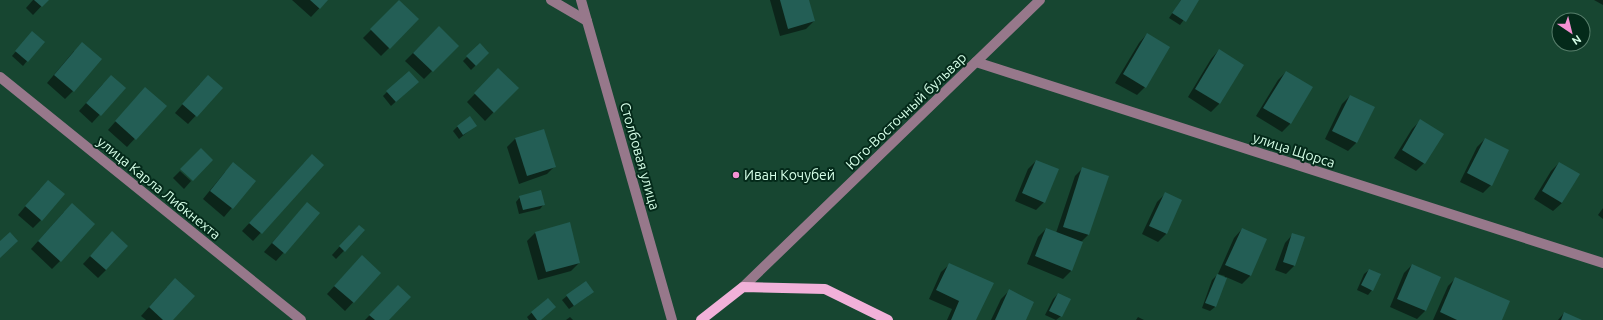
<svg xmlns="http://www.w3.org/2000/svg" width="1603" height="320" viewBox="0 0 1603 320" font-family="Ubuntu,sans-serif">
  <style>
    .shadow { fill: #0007 }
    .building { fill: #235e55 }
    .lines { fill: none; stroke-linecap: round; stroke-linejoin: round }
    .minor { stroke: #97788b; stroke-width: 10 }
    .major { stroke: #f1b1d9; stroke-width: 10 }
    .poi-dot { fill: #f591d3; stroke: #042a1a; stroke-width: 1.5 }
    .labels { text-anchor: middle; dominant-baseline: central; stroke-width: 4; stroke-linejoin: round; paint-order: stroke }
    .street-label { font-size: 14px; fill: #d6ffe8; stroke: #042a1a }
    .poi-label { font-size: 14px; fill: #d6ffe8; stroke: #042a1a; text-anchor: start }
  </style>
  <rect width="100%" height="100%" fill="#174631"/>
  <!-- shadow -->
  <g class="shadow">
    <path d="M33,0H47L33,15L26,8Z"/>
    <path d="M292,0H327L311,17Z"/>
    <path d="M770,0H808L814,21L806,29L780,36Z"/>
    <path d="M1181,0H1198L1180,25L1169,18Z"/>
    <path d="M1594,0H1603V5Z"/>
    <path d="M399,2L417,20L381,56L363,38Z"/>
    <path d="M439,27L457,46L424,79L405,61Z"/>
    <path d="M1147,34L1145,87L1137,95L1115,83L1139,43Z"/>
    <path d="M28,37L27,61L23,66L12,56Z"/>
    <path d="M480,44L488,53L471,70L463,61Z"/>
    <path d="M1219,50L1220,103L1211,112L1188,97L1211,59Z"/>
    <path d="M74,51L73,91L65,99L47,83Z"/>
    <path d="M498,70L517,88L485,121L467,102Z"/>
    <path d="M1286,72L1312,87L1290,124L1282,132L1256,116L1278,80Z"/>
    <path d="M103,84L124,88L92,123L79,111Z"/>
    <path d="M200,84L221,88L188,124L175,113Z"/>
    <path d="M413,86L391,106L383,96L387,92Z"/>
    <path d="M1350,96L1374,108L1356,143L1348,151L1325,139L1342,104Z"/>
    <path d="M137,97L165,106L127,147L108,130Z"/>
    <path d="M1420,121L1424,163L1416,171L1394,158L1412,129Z"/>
    <path d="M476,125L459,139L453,131L457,127Z"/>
    <path d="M543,130L555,166L547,174L519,184L507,147L515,139Z"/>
    <path d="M1485,139L1491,185L1483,193L1460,182L1477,147Z"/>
    <path d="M1036,161L1044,202L1036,210L1015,201L1028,169Z"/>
    <path d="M304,163L323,165L253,241L242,231Z"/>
    <path d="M1559,163L1578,174L1562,203L1553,211L1534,199L1551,171Z"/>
    <path d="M1083,168L1108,176L1088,235L1081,242L1071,271L1063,279L1027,264L1038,237L1046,229L1056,233L1075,176Z"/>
    <path d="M180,171L191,181L184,189L173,178Z"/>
    <path d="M225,172L255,181L224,217L203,199Z"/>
    <path d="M40,189L41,220L33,228L18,215Z"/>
    <path d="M1165,194L1181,201L1166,234L1158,242L1142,234L1157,202Z"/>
    <path d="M520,197L544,204L540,209L519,214L516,202Z"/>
    <path d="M307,203L319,213L276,261L264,252Z"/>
    <path d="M1603,208V219L1598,215Z"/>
    <path d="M64,212L60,261L52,269L31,249Z"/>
    <path d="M1242,229L1266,240L1250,276L1242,284L1226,277L1215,307L1210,311L1202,308L1212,280L1217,275L1224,278L1225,276L1218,274L1234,238Z"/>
    <path d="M364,230L336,259L332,255L351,234Z"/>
    <path d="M535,233L579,263L571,271L538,280L527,241Z"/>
    <path d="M1293,234L1294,266L1286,274L1275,270L1285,243Z"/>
    <path d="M104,241L106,270L98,278L83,264Z"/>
    <path d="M950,264L975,320H947L952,309L929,299L941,272Z"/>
    <path d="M354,265L380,273L345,311L327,294Z"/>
    <path d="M1412,265L1440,277L1425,311L1417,319L1390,307L1404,273Z"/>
    <path d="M1369,270L1372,290L1368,295L1357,290L1364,274Z"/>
    <path d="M1456,278L1501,320H1433L1448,286Z"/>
    <path d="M167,287L172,320H146L141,316Z"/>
    <path d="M1009,291L1025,320H991L1001,299Z"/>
    <path d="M390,294L388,320H365Z"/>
    <path d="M1058,294L1061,316L1056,320L1045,315L1053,299Z"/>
    <path d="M567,296H588L569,309L562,300Z"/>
    <path d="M547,299L540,320H529L527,317Z"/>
    <path d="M1564,313L1580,320H1558Z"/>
    <path d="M570,317L573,320H566Z"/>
    <path d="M1138,317L1144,320H1136Z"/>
  </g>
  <!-- building -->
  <g class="building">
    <path d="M34,0H49L42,7Z"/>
    <path d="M310,0H328L320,9Z"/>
    <path d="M399,0L419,19L390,49L370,29Z"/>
    <path d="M780,0H809L815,21L788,29Z"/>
    <path d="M1181,0H1199L1186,22L1172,13Z"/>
    <path d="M439,26L459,46L433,72L413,53Z"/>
    <path d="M32,31L45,42L28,62L15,51Z"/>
    <path d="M1147,33L1170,47L1146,88L1123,74Z"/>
    <path d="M82,42L102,59L74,92L54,75Z"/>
    <path d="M480,43L489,53L476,66L466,56Z"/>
    <path d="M1219,49L1244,65L1220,104L1195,89Z"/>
    <path d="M498,68L519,88L494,113L474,93Z"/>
    <path d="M409,71L419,82L396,102L386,91Z"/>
    <path d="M1286,71L1313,87L1291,124L1263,108Z"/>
    <path d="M111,75L126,88L101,116L86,103Z"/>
    <path d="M208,75L223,88L197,117L182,104Z"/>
    <path d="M145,87L167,106L136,140L115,121Z"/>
    <path d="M1350,95L1375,107L1357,143L1332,131Z"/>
    <path d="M470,116L477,126L463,135L457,126Z"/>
    <path d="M1420,119L1444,134L1425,164L1402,150Z"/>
    <path d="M544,129L556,167L527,176L515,138Z"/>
    <path d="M1485,138L1509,150L1492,186L1467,173Z"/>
    <path d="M201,148L213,160L193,181L180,169Z"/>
    <path d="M312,154L324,165L262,234L249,223Z"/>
    <path d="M1036,160L1059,169L1045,203L1022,193Z"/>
    <path d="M233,162L256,181L233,209L210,191Z"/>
    <path d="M1559,162L1580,174L1562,203L1542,191Z"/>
    <path d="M1082,167L1109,176L1089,235L1063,227Z"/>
    <path d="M48,180L65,194L42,221L25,206Z"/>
    <path d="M541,190L545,205L523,210L519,196Z"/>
    <path d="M1165,192L1182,200L1167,234L1149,226Z"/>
    <path d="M307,202L320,213L285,254L272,243Z"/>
    <path d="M72,203L95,224L61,262L38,241Z"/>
    <path d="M570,222L580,263L546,272L535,232Z"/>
    <path d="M359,225L365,230L345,252L339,246Z"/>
    <path d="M1046,228L1083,242L1072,271L1035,256Z"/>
    <path d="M1242,228L1267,239L1251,276L1225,265Z"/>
    <path d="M112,231L128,246L106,270L90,256Z"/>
    <path d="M10,232L18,241L0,258V241Z"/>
    <path d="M1292,233L1305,237L1295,266L1283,262Z"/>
    <path d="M362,255L381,273L354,303L334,286Z"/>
    <path d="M949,263L994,283L976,320H951L959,301L936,290Z"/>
    <path d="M1412,264L1441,277L1426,311L1397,299Z"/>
    <path d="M1369,269L1381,274L1373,291L1361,285Z"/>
    <path d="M1217,274L1227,278L1216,307L1205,303Z"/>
    <path d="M1455,277L1510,301L1502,320H1457L1440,312Z"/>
    <path d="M175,278L195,296L173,320H163L149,307Z"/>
    <path d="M586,281L594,292L574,306L566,295Z"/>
    <path d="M398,285L411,297L389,320H375L369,315Z"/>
    <path d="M1009,289L1034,302L1026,320H995Z"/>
    <path d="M1058,293L1071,299L1062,317L1049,311Z"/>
    <path d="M548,298L556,307L541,320H537L531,312Z"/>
    <path d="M1564,312L1582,320H1561Z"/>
  </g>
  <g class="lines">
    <!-- minor -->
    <g class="minor">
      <path d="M551,0L587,21"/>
      <path d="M581,0L672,320"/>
      <path d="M976,62L1603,263"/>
      <path d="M0,77L301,320"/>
      <path d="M743,287L1040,0"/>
    </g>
    <!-- major -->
    <path class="major" d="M701,320L743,287L825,289L888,320"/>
  </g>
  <!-- markers -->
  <circle class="poi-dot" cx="736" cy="175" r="4"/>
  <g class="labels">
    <!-- street labels -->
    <g class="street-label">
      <text transform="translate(906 111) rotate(-44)">Юго-Восточный бульвар</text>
      <text transform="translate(1294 150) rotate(18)">улица Щорса</text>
      <text transform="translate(640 156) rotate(74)">Столбовая улица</text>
      <text transform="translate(159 188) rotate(39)">улица Карла Либкнехта</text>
    </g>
    <!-- poi labels -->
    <g class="poi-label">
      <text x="744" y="175">Иван Кочубей</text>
    </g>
  </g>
  <!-- north arrow -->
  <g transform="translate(1571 32) rotate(145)"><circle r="19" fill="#042a1a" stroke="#587f6c"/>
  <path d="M0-3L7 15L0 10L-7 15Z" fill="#f591d3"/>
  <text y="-6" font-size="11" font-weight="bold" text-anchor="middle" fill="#d6ffe8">N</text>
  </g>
</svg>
